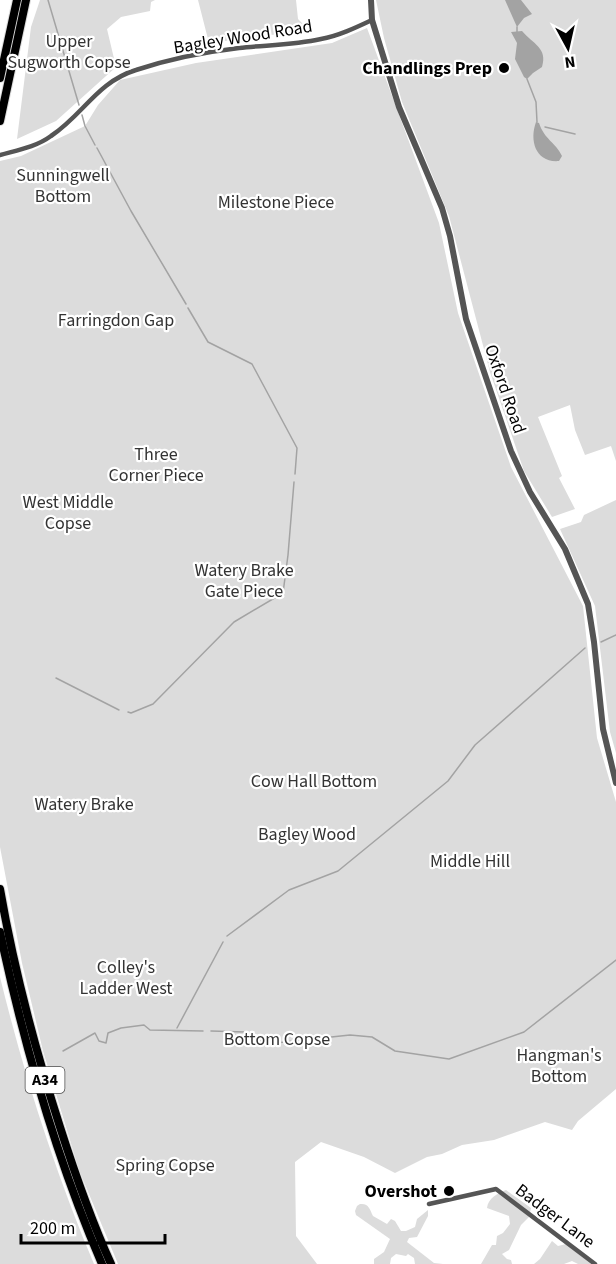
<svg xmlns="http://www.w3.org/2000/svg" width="616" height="1264" viewBox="0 0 616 1264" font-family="'Source Sans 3',sans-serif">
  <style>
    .green { fill: #dcdcdc }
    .water { fill: #a3a3a3 }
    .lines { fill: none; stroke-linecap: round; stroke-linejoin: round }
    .stream { stroke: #a3a3a3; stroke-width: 1.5 }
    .trunk-casing { stroke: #dbdbdb; stroke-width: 10 }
    .minor { stroke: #555; stroke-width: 4.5 }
    .tertiary { stroke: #555; stroke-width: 6 }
    .trunk { stroke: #000; stroke-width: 8 }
    .poi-dot { fill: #000; stroke: #fff; stroke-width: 2 }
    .labels { text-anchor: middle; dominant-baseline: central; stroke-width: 4.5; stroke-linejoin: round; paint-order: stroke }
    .shield { fill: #fff; stroke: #4c4c4c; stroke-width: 1.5 }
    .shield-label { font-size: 16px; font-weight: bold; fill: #000 }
    .street-label { font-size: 18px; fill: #000; stroke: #fff }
    .park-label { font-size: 18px; fill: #333; stroke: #fff }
    .poi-label { font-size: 18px; font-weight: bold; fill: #000; stroke: #fff; text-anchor: end }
  </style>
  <rect width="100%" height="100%" fill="#fff"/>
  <!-- green -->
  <g class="green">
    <path d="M40,0H155L151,2L150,11L121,17L107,29L116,67L56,121L17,139L31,27Z"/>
    <path d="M198,0H296L298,19L309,30L209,43Z"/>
    <path d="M376,0H616V461L611,446L585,455L575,430L570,405L538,417L562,476L559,478L575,509L552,517L524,471L490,372L449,216L402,102L384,38Z"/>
    <path d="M367,28L439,223L458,313L511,467L583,606L597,738L616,802V1089L578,1121L572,1130L545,1122L494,1140L462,1145L442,1154L427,1157L395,1173L364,1157L321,1142L295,1162L296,1236L317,1264H118L79,1170L43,1051L22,963L0,847V161L21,156L85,126L98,105L120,80L196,63L332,43Z"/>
    <path d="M616,500V753L610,732L595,606L560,529L581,522L584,515Z"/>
    <path d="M0,977C24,1075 55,1172 94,1264H0Z"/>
    <path d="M506,1190L531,1208L529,1217L521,1225L509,1250L502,1254L507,1259L511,1260L512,1264H481L492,1245H496L497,1236L503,1233L510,1224L509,1216L487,1208C488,1198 498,1193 506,1190Z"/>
    <path d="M360,1204C369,1203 370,1210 373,1216L387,1224L391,1219L395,1221L401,1231H406L415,1227L417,1219L428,1210V1216L417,1237L409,1238L407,1242L434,1263L443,1264H415L414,1258L408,1254L406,1256L396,1254L391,1258L390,1264H374V1259L384,1252L390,1239L356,1215L355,1211L357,1206Z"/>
    <path d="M552,1241L558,1246L566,1244L591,1264H578L572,1261L564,1264H534L540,1259Z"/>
  </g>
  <!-- water -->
  <g class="water">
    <path d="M505,0H521L532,14L524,18L517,27Z"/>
    <path d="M522,31C533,44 548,48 542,67L533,73L527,79L524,77L515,59L517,43L511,32Z"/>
    <path d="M536,122L539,123C544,139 556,143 562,156L559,161C536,163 529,141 536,122Z"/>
  </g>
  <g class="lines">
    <!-- stream -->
    <g class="stream">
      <path d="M48,0L79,105"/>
      <path d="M517,27V32"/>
      <path d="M527,79L536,102L537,122"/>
      <path d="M82,115L85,126L95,145"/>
      <path d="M545,127L575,134"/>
      <path d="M97,148L131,211L186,304"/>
      <path d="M188,308L208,342L252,364L297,448L295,474"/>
      <path d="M601,642L616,635"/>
      <path d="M56,678L119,710"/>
      <path d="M128,712L131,713L153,704L234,622L283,593L288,555L294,482"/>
      <path d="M227,936L289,890L338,871L448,781L475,745L585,648"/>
      <path d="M177,1028L223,942"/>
      <path d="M211,1031L245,1032L266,1044L350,1035L372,1037L395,1051L449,1059L524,1032L616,960"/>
      <path d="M63,1051L95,1033L99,1041L106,1043L108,1033L121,1028L144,1025L150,1030L203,1031"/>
    </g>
    <!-- trunk casing -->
    <g class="trunk-casing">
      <g id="trunk">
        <path d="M0,78L17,0"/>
        <path d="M0,121L26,0"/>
        <path d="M0,889C14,970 35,1049 60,1127C75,1174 91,1220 111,1264"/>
        <path d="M0,932C24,1045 56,1158 102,1264"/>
      </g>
    </g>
    <!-- minor -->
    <g class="minor">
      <path d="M0,155C18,150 36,147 51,136C83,115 97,82 136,70C169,59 205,52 239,48C266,45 294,45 321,39C338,36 355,28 372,20"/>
      <path d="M429,1204L496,1189L595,1264"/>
    </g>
    <!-- tertiary -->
    <path class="tertiary" d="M371,0L372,20L399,107L442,208L450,236L466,319L511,451L530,492L565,549L588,604L594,642L603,729L616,783"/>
    <!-- trunk -->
    <use href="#trunk" class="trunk"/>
  </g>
  <!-- markers -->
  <g class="poi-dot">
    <circle cx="504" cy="68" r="6"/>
    <circle cx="449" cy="1191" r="6"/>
  </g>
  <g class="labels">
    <!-- shield labels -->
    <rect class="shield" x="25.5" y="1067" width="39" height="26" rx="4.5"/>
    <g class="shield-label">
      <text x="45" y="1080">A34</text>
    </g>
    <!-- street labels -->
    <g class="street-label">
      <text transform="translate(243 37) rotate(-9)">Bagley Wood Road</text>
      <text transform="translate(505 389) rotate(71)">Oxford Road</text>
      <text transform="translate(555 1216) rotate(37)">Badger Lane</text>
    </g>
    <!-- park labels -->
    <g class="park-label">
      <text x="69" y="41">Upper<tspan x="69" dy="21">Sugworth Copse</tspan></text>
      <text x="63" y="175">Sunningwell<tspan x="63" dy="21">Bottom</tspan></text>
      <text x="276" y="202">Milestone Piece</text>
      <text x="116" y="320">Farringdon Gap</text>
      <text x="156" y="454">Three<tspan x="156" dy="21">Corner Piece</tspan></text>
      <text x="68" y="502">West Middle<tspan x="68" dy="21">Copse</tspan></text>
      <text x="244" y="570">Watery Brake<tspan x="244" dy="21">Gate Piece</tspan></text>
      <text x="314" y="781">Cow Hall Bottom</text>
      <text x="84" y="804">Watery Brake</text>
      <text x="307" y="834">Bagley Wood</text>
      <text x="470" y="861">Middle Hill</text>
      <text x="126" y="967">Colley's<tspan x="126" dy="21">Ladder West</tspan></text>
      <text x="277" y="1039">Bottom Copse</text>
      <text x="559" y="1055">Hangman's<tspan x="559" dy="21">Bottom</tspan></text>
      <text x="165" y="1165">Spring Copse</text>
    </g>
    <!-- poi labels -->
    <g class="poi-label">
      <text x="492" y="68">Chandlings Prep</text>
      <text x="437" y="1191">Overshot</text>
    </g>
  </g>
  <!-- north arrow -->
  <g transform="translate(568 48) rotate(172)" stroke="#ffffff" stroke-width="4.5" paint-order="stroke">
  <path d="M0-4.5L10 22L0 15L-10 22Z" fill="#000000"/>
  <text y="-9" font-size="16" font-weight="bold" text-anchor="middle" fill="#000000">N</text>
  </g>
  <!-- scale -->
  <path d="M21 1234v9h144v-9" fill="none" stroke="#000000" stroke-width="3"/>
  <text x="30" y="1234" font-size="18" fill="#000000" stroke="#ffffff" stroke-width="4.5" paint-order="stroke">200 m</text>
</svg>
